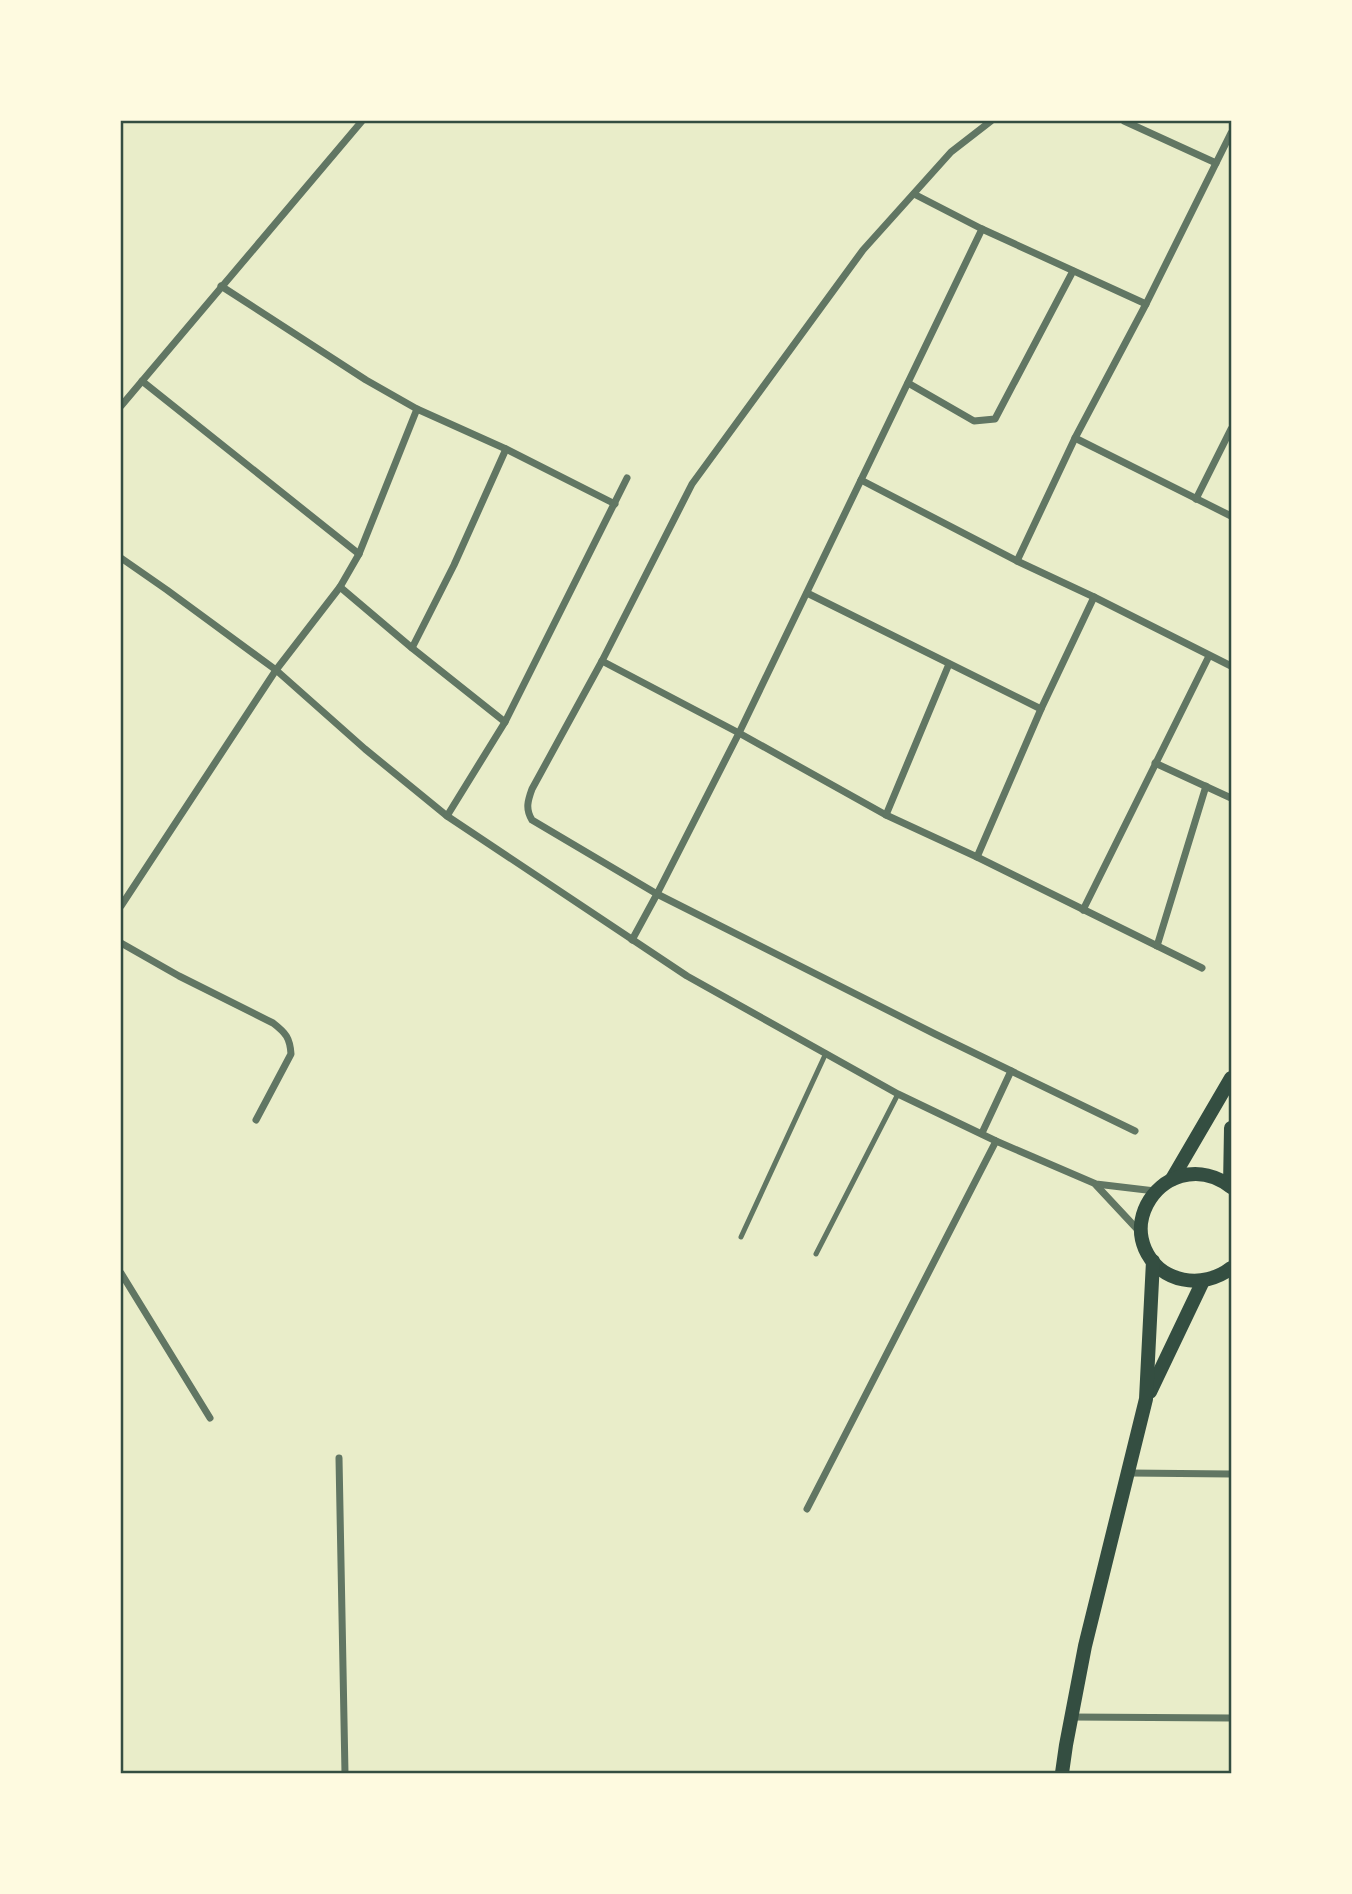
<svg xmlns="http://www.w3.org/2000/svg" width="1352" height="1894" viewBox="0 0 1352 1894" font-family="Jost,sans-serif">
  <style>
    .lines { fill: none; stroke-linecap: round; stroke-linejoin: round }
    .service { stroke: #617663; stroke-width: 5 }
    .minor { stroke: #617663; stroke-width: 7 }
    .secondary { stroke: #344e41; stroke-width: 14 }
    .neatline { fill: none; stroke: #344e41; stroke-width: 2.5 }
  </style>
  <rect width="100%" height="100%" fill="#e9edc9"/>
  <g class="lines">
    <!-- service -->
    <g class="service">
      <path d="M741,1237L826,1053"/>
      <path d="M816,1254L898,1094"/>
    </g>
    <!-- minor -->
    <g class="minor">
      <path d="M991,121L951,152L863,250L692,484L602,661L532,789C528,800 525,809 532,820L657,894L935,1034L1135,1131"/>
      <path d="M1124,121L1216,163"/>
      <path d="M914,194L982,229L1146,304"/>
      <path d="M221,286L366,380L417,409L506,449L615,504"/>
      <path d="M142,381L359,554"/>
      <path d="M908,383L974,421L995,419L1073,271"/>
      <path d="M121,406L362,121"/>
      <path d="M1075,438L1231,516"/>
      <path d="M861,480L1017,561L1094,597L1231,666"/>
      <path d="M1196,499L1231,429"/>
      <path d="M121,558L167,590L276,670L365,749L447,816L687,976L898,1094L996,1141L1096,1184L1155,1191"/>
      <path d="M1017,561L1075,438L1146,304L1231,133"/>
      <path d="M340,587L412,648L505,722"/>
      <path d="M807,593L1041,709"/>
      <path d="M412,648L454,565L506,449"/>
      <path d="M602,661L739,733L886,815L977,857L1202,968"/>
      <path d="M1155,763L1231,798"/>
      <path d="M886,815L949,664"/>
      <path d="M447,816L505,722L627,478"/>
      <path d="M977,857L1041,709L1094,597"/>
      <path d="M121,906L276,670L340,587L359,554L417,409"/>
      <path d="M1083,910L1209,656"/>
      <path d="M632,940L657,894L739,733L982,229"/>
      <path d="M121,943L179,976L273,1023C286,1033 290,1038 291,1054L256,1120"/>
      <path d="M1157,946L1206,786"/>
      <path d="M982,1133L1011,1071"/>
      <path d="M1096,1185L1138,1230"/>
      <path d="M121,1273L210,1418"/>
      <path d="M339,1458L345,1773"/>
      <path d="M1129,1473L1231,1474"/>
      <path d="M807,1509L996,1141"/>
      <path d="M1071,1717L1231,1718"/>
    </g>
    <!-- secondary -->
    <g class="secondary">
      <path d="M1172,1179L1231,1078"/>
      <path d="M1230,1186L1231,1128"/>
      <path d="M1231,1187C1217,1176 1199,1171 1181,1176C1151,1185 1132,1219 1145,1249C1160,1283 1203,1290 1231,1268"/>
      <path d="M1150,1392L1203,1281"/>
      <path d="M1062,1773L1066,1745L1085,1646L1146,1399L1153,1261"/>
    </g>
  </g>
  <!-- border -->
  <rect width="1352" height="1894" fill="none" stroke="#fefae0" stroke-width="245"/>
  <rect x="122" y="122" width="1108" height="1650" class="neatline"/>
</svg>
